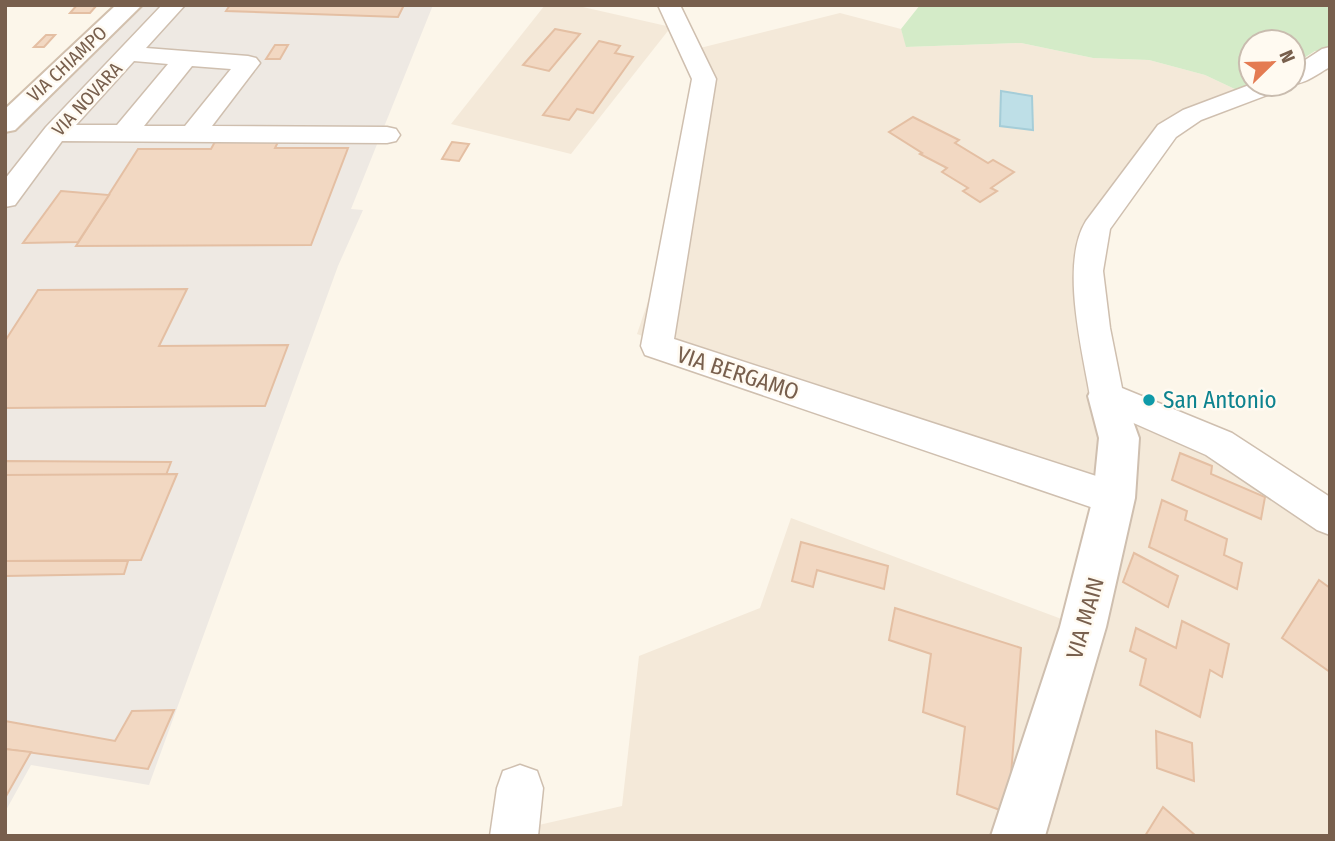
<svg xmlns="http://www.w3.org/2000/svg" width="1335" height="841" viewBox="0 0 1335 841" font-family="'Fira Sans Condensed',sans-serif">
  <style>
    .residential { fill: #f4e9d9 }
    .industrial { fill: #eee9e3 }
    .green { fill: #d4ebc8 }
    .water { fill: #bedfe7; stroke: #a5cdd8; stroke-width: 2 }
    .building { fill: #f2d8c2; stroke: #e4bfa3; stroke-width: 2 }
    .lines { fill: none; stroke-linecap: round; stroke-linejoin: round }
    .minor-casing { stroke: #cfbfaf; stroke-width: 3 }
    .tertiary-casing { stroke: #cfbfaf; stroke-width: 4 }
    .secondary-casing { stroke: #d2c0ad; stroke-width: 4 }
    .minor { fill: #fff; fill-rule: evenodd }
    .tertiary { fill: #fff; fill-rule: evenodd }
    .secondary { fill: #fff; fill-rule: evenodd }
    .culture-dot { fill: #0f9aa8; stroke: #fffaf1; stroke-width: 2.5 }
    .labels { text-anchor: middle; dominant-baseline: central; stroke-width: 5; stroke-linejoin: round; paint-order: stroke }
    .far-street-label { font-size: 19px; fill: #785f4d; stroke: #fffaf1 }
    .street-label { font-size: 23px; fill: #785f4d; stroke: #fffaf1 }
    .culture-label { font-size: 23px; fill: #0d838f; stroke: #fffaf1; text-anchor: start }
  </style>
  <rect width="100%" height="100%" fill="#fcf6ea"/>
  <!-- residential -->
  <g class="residential">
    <path d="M545,5H574L671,27L571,154L451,124Z"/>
    <path d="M840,13L901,29L907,47L1021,43L1093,58L1149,60L1205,75L1239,91L1161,133L1093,224L1107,396L1330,518V836H491L622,806L639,656L760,608L791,518L1083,627L1114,498L637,334L692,171L700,48Z"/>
  </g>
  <!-- industrial -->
  <path class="industrial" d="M120,5H433L351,209L363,210L338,266L149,785L31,765L5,812V114Z"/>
  <!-- green -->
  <path class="green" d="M920,5H1330V52L1315,51L1293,65V42H1251V84H1254L1239,91L1205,75L1149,60L1093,58L1021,43L906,47L901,29Z"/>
  <!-- water -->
  <path class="water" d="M1001,91L1032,96L1033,130L1000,126Z"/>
  <!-- building -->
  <g class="building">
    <path d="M77,5H97L90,13H70Z"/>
    <path d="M230,5H404L398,17L226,11Z"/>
    <path d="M555,29L580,34L549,71L523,65Z"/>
    <path d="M46,35H55L44,47H34Z"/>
    <path d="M599,41L620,46L615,53L633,57L593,113L577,109L569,120L543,115Z"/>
    <path d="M275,45H288L280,59H266Z"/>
    <path d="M913,117L959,140L955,143L988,163L993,160L1014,172L991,188L997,191L980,202L963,191L968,188L942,172L947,168L920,154L922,153L889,132Z"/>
    <path d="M217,138H280L275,148H348L311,245L76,246L138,149H211Z"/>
    <path d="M452,142L469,144L459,161L442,159Z"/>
    <path d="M61,191L109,195L78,242L23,243Z"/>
    <path d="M187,289L159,346L288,345L265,406L5,408V341L38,290Z"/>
    <path d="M1180,453L1212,466L1211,474L1265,497L1261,519L1172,480Z"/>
    <path d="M5,461L171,462L166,475H5Z"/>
    <path d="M177,474L141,560L5,561V475Z"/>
    <path d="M1162,500L1187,511L1185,520L1227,539L1224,555L1242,563L1237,589L1149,547Z"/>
    <path d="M801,542L888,566L884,589L817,570L813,587L792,581Z"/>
    <path d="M1134,553L1178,576L1168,607L1123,582Z"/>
    <path d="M5,561H128L124,574L5,576Z"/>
    <path d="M1319,580L1330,588V672L1282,638Z"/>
    <path d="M895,608L1021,648L1008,813L957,794L965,727L923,712L931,654L889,640Z"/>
    <path d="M1182,621L1229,644L1222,677L1210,670L1200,717L1140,685L1146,659L1130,651L1136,628L1176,648Z"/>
    <path d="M174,710L148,769L5,749V721L115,741L132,711Z"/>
    <path d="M1156,731L1192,743L1194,781L1157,768Z"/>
    <path d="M5,749L31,752L5,798Z"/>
    <path d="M1163,807L1196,836H1145Z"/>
  </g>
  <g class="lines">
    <!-- minor casing -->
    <g class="minor-casing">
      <g id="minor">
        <path d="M162,5H185L146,48L248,56L256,58L260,63L212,126L387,127L396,129L400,135L396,141L387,143L62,141L15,205L5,207V179L46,127ZM134,61L168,64L117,125H76ZM192,66L231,69L185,126H144Z"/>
        <path d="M658,5H680L716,79L674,339L1127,486L1133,498L1127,510L1114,515L645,355L641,346L692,79Z"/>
        <path d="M1330,47V67C1317,74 1303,86 1288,84H1293V68L1322,49Z"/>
        <path d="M1252,84H1286L1283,89L1201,120L1176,137L1110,229L1103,271L1110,328L1122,388L1232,433L1330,497V535L1317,530L1206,455L1095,406L1090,396C1082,349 1060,263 1086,221L1158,125L1183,110Z"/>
        <path d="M520,765L537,771L543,788L538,836H490L497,788L503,771Z"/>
      </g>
    </g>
    <!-- tertiary casing -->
    <g class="tertiary-casing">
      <path id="tertiary" d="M1107,381L1120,385L1139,438L1135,498L1106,627L1045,836H991L1060,627L1093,498L1099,438L1088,396L1094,385Z"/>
    </g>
    <!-- secondary casing -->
    <g class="secondary-casing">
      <path id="secondary" d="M116,5H142L15,130L5,132V109Z"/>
    </g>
    <!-- minor -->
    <use href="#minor" class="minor"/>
    <!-- tertiary -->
    <use href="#tertiary" class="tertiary"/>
    <!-- secondary -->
    <use href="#secondary" class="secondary"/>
  </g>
  <!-- markers -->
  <circle class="culture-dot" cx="1149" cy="400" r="7"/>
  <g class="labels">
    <!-- far-street labels -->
    <g class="far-street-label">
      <text transform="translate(67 64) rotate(-43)">VIA CHIAMPO</text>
      <text transform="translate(87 99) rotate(-47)">VIA NOVARA</text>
    </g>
    <!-- street labels -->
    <g class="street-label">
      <text transform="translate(738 373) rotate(18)">VIA BERGAMO</text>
      <text transform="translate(1085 618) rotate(-74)">VIA MAIN</text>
    </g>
    <!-- culture labels -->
    <g class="culture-label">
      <text x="1163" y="400">San Antonio</text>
    </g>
  </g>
  <!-- border -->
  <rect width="1335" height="841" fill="none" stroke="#785f4d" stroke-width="14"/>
  <!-- north arrow -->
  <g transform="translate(1272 63) rotate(67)"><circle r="33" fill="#fffaf1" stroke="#c9bcaf" stroke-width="2"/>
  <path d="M0-5L12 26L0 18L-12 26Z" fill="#e47b52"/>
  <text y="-10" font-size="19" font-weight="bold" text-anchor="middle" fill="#785f4d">N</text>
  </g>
</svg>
